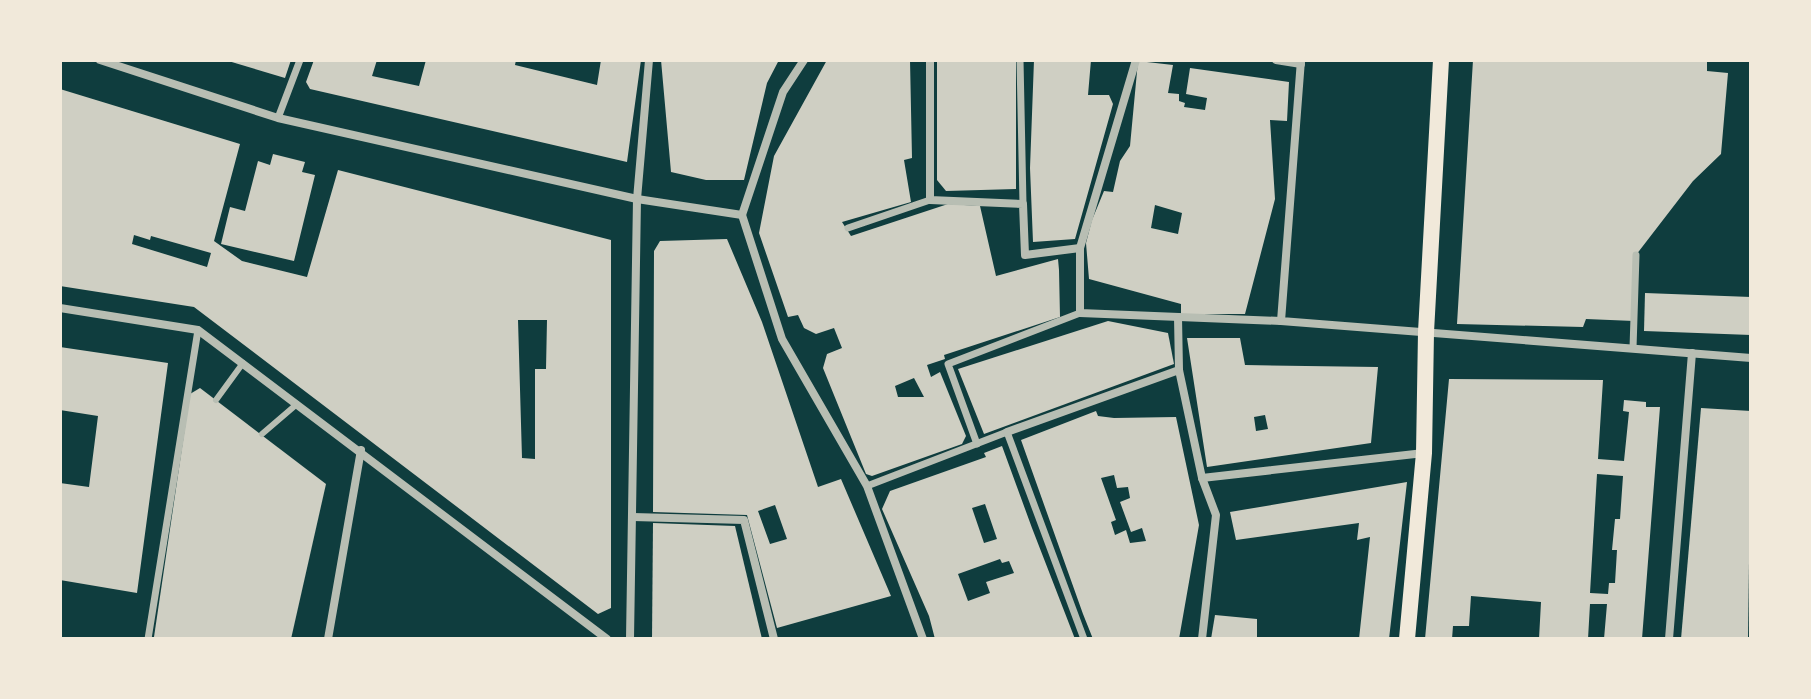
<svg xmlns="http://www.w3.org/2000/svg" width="1811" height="699" viewBox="0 0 1811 699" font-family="Ubuntu,sans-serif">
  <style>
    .building { fill: #cfcfc3; fill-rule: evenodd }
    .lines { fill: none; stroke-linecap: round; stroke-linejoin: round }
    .service { stroke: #b8beb3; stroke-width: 6 }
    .pedestrian { stroke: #b8beb3; stroke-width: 7 }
    .minor { stroke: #b8beb3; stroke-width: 8 }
    .secondary { stroke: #f1e9da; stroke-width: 16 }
  </style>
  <rect width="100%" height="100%" fill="#0f3d3e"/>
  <!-- building -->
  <g class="building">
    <path d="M225,60H291L285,78Z"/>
    <path d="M314,60H377L372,76L419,86L426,60H516L515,65L597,85L601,60H641L627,162L310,89L306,82Z"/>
    <path d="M661,60H779L767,83L744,180H706L671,172Z"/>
    <path d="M827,60H910L912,158L904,160L911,202L842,222L851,236L948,204L980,206L996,276L1058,259L1059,270L1060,317L944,355L945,359L927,365L931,377L940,372L966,436L962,444L872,476L866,474L823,368L827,354L842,348L834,328L816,334L804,328L798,315L788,317L759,233L774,156ZM914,378L924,397H898L895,386Z"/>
    <path d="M937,60H1016V189L946,191L937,180Z"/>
    <path d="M1034,60H1091L1088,95H1109L1113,104L1075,239L1033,242L1030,168Z"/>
    <path d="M1473,60H1707V71L1728,73L1721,154L1693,181L1636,255L1634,321L1586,319L1583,327L1457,324Z"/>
    <path d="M1138,61L1173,65L1168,93L1179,94V101L1185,103L1184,107L1205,110L1207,98L1186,94L1190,68L1289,82L1287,121L1270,120L1275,199L1245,314H1181V304L1089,279L1086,243L1092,220L1104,191L1113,192L1120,161L1130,146ZM1155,205L1182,213L1178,234L1151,228Z"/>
    <path d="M60,89L240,144L214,241L242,261L307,277L338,170L611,240V608L598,614L194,307L60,286ZM134,235L150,240L151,236L211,253L207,267L132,244ZM518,320H547L546,369H535V459L522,458Z"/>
    <path d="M273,154L305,162L302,172L315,175L294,261L221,244L230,207L245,211L258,161L270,165Z"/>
    <path d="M727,239L762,322L818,487L841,479L891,596L777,628L747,515L653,512L654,251L660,241ZM775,505L787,539L770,544L758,511Z"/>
    <path d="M1645,293L1751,297V335L1644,331Z"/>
    <path d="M1108,321L1168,333L1174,364L984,434L958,369Z"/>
    <path d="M1187,338H1240L1245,365L1378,367L1371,443L1207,467ZM1265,415L1268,429L1256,431L1254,417Z"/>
    <path d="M60,347L168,363L137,593L60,580V483L89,487L98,416L60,410Z"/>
    <path d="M1449,379L1603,380L1598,459L1624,461L1629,412L1623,411L1624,400L1646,402V407H1660L1642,639H1604L1607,604H1590L1588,639H1539L1541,602L1471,596L1469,626H1453L1452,639H1425ZM1597,474L1623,476L1620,519H1615L1612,550H1617L1615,583H1609L1608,594L1590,593Z"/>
    <path d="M200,388L326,484L291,639L154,637L190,394Z"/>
    <path d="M1701,408L1751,411L1748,639H1681Z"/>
    <path d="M1096,411L1098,416L1114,418L1176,417L1199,525L1179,639H1093L1083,614L1021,440ZM1114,475L1117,488L1128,487L1130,498L1120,502L1131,532L1142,528L1146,541L1130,543L1126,530L1115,535L1111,522L1116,520L1101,478Z"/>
    <path d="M1002,446L1032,528L1075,639H935L929,616L882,509L890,491L986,457L984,453ZM985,504L997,539L984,543L972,508ZM1000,559L1002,563L1009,561L1014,573L986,582L990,593L968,601L958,574Z"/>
    <path d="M1407,482L1389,639H1359L1370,537L1357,540L1359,523L1236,540L1230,512Z"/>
    <path d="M653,523L735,526L762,639H652Z"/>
    <path d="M1215,615L1257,619V639H1211Z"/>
  </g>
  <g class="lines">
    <!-- service -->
    <g class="service">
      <path d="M216,400L243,363"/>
      <path d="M262,434L297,404"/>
    </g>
    <!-- pedestrian -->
    <g class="pedestrian">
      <path d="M1020,60L1023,204"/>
      <path d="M278,118L300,60"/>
      <path d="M848,228L930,200"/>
      <path d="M1633,348L1636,255"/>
      <path d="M977,444L948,364L1080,313"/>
      <path d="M867,486L1007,432L1084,639"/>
      <path d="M148,639L198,330"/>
    </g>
    <!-- minor -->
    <g class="minor">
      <path d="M100,60L278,118L637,199L742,215"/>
      <path d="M930,60V200L1023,204L1025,255L1080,248"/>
      <path d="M1136,60L1080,248V313L1281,321"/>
      <path d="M1276,60L1301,64"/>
      <path d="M1301,60L1281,321L1751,358"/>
      <path d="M742,215L782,339L867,486L923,639"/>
      <path d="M742,215L783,92L804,60"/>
      <path d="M60,308L198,330L607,639"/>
      <path d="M1178,317L1179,370L1202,478L1216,515L1202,639"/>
      <path d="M1007,432L1179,370"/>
      <path d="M1202,478L1424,453"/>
      <path d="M633,517L744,520L774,639"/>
      <path d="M328,639L361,450"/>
      <path d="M630,639L637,199L649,60"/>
      <path d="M1669,639L1692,353"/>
    </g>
    <!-- secondary -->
    <path class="secondary" d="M1407,639L1424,453L1426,332L1441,60"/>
  </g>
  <!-- border -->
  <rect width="1811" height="699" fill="none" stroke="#f1e9da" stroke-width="124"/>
</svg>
